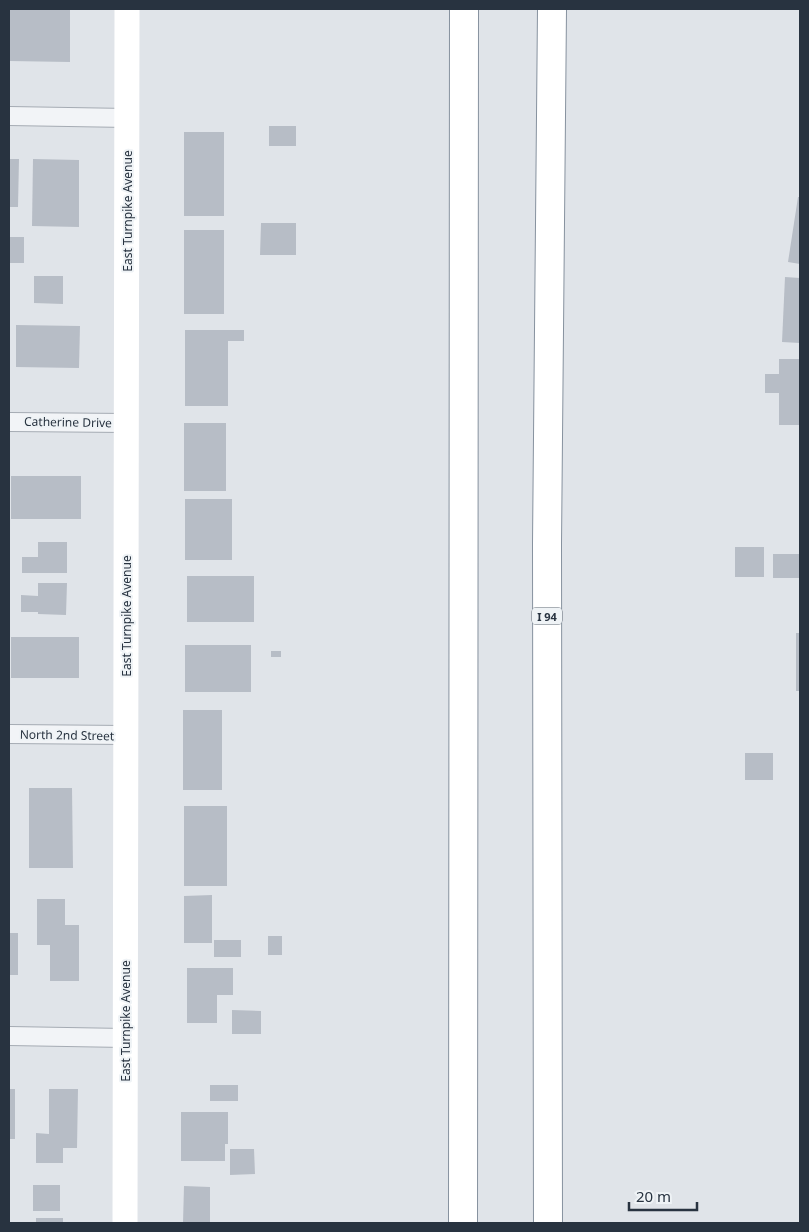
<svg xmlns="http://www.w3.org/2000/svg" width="809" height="1232" viewBox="0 0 809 1232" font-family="'Noto Sans',sans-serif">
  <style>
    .building { fill: #b7bdc6 }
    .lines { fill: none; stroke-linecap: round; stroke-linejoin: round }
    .street-casing { stroke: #a5abb3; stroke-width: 20 }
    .highway-casing { stroke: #87929f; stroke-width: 30 }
    .street { stroke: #f2f4f7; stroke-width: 18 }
    .secondary { stroke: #fff; stroke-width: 25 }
    .highway { stroke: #fff; stroke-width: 28 }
    .labels { text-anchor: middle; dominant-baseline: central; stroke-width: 4; stroke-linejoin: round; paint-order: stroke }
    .shield { fill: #eff3f6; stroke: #646d77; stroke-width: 1 }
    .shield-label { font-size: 11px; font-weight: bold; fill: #283340 }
    .street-label { font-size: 12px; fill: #283340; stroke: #eff3f6 }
  </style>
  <rect width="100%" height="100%" fill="#e0e4e9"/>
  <!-- building -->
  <g class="building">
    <path d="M9,9H70V62L9,61Z"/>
    <rect x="269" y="126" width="27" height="20"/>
    <rect x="184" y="132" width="40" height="84"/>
    <path d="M9,159H19L18,207H9Z"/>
    <path d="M33,159L79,160V227L32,226Z"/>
    <path d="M798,197H800V264L788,262Z"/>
    <path d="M261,223H296V255H260Z"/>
    <rect x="184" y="230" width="40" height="84"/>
    <rect x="9" y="237" width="15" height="26"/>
    <path d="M34,276H63V304L34,303Z"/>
    <path d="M785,277L800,278V343L782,342Z"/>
    <path d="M16,325L80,326L79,368L16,367Z"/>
    <path d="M185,330H244V341H228V406H185Z"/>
    <path d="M779,359H800V425H779V393H765V374H779Z"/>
    <rect x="184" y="423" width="42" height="68"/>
    <rect x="11" y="476" width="70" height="43"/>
    <rect x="185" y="499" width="47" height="61"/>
    <path d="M38,542H67V573H22V557H38Z"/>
    <rect x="735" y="547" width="29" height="30"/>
    <rect x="773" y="554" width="27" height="24"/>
    <rect x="187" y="576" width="67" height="46"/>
    <path d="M38,583H67L66,615L38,614V612H21V595L38,596Z"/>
    <rect x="796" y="633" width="4" height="58"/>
    <rect x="11" y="637" width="68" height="41"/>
    <rect x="185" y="645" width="66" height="47"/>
    <rect x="271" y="651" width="10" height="6"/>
    <rect x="183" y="710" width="39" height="80"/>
    <rect x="745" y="753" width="28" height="27"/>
    <path d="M29,788H72L73,868H29Z"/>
    <rect x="184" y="806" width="43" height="80"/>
    <path d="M212,895V943H184V896Z"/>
    <path d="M37,899H65V925H79V981H50V945H37Z"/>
    <rect x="9" y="933" width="9" height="42"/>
    <rect x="268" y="936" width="14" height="19"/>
    <rect x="214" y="940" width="27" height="17"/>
    <path d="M187,968H233V995H217V1023H187Z"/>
    <path d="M232,1010L261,1011V1034H232Z"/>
    <rect x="210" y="1085" width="28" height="16"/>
    <rect x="9" y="1089" width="6" height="50"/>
    <path d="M49,1089H78L77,1148H63V1163H36V1133L49,1134Z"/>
    <path d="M181,1112H228V1144H225V1161H181Z"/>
    <path d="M230,1149H254L255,1174L230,1175Z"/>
    <rect x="33" y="1185" width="27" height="26"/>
    <path d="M184,1186L210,1187V1223H183Z"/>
    <rect x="36" y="1218" width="27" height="5"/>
  </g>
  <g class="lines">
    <!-- street casing -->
    <g class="street-casing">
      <g id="street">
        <path d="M9,116L128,118"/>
        <path d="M9,422L127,423"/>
        <path d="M9,734L126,735"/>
        <path d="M9,1036L125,1038"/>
      </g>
    </g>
    <!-- highway casing -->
    <g class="highway-casing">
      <g id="highway">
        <path d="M463,1223L464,9"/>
        <path d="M548,1223L547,544L552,9"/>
      </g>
    </g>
    <!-- street -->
    <use href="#street" class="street"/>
    <!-- secondary -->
    <path class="secondary" d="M125,1223L127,9"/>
    <!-- highway -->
    <use href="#highway" class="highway"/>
  </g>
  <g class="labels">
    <!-- shield labels -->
    <rect class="shield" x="532" y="607.5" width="30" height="17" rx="4"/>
    <g class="shield-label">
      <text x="547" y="616">I 94</text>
    </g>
    <!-- street labels -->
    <g class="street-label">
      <text transform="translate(127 211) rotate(-90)">East Turnpike Avenue</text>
      <text transform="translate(68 422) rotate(1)">Catherine Drive</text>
      <text transform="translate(126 616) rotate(-90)">East Turnpike Avenue</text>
      <text transform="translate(67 735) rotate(1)">North 2nd Street</text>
      <text transform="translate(125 1021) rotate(-90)">East Turnpike Avenue</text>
    </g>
  </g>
  <!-- border -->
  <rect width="809" height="1232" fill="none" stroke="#283340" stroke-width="20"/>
  <!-- scale -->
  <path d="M629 1202v8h68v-8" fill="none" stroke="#283340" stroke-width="2.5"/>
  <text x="636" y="1202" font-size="15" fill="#283340" stroke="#eff3f6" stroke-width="4" paint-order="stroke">20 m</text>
</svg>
